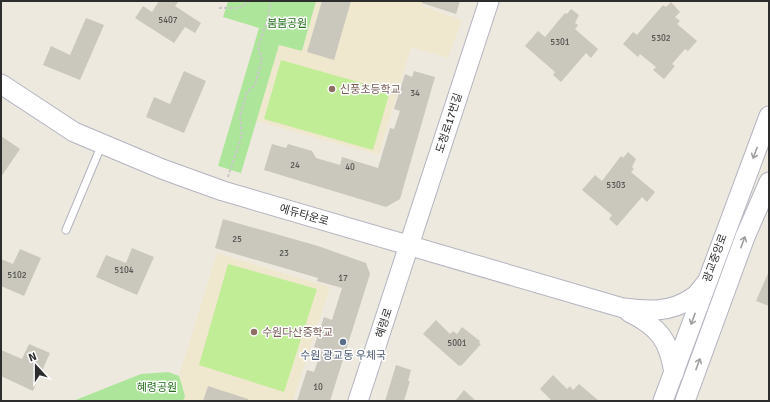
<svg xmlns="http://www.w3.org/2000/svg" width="770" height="402" viewBox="0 0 770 402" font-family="Signika,'Noto Sans KR',sans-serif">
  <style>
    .education { fill: #f0e8ce }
    .green { fill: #ade69a }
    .pitch { fill: #c0ed96 }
    .building { fill: #cac7bd }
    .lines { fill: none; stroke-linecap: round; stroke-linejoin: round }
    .lane-casing { stroke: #b3b4c0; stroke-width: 9 }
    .secondary-casing { stroke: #b3b4c0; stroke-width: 21 }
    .path { stroke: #c8c8c8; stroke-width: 2; stroke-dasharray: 3 2; stroke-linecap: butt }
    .lane { stroke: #fff; stroke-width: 7 }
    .secondary { stroke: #fff; stroke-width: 19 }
    .oneway { stroke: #a0a0a0 }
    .education-dot { fill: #8d6e63; stroke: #fff; stroke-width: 1.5 }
    .service-dot { fill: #5c6f8a; stroke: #fff; stroke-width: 1.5 }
    .labels { text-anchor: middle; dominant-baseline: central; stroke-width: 3; stroke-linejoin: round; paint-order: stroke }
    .number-label { font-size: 9px; fill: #545451 }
    .park-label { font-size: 11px; fill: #226e19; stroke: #fff }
    .education-label { font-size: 11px; fill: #785e54; stroke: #fff; text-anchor: start }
    .street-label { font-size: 11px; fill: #2d2d2d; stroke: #fff }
    .service-label { font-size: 11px; fill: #4e5e75; stroke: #fff }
  </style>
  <rect width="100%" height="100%" fill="#eee9df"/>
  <!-- education -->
  <g class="education">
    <path d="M316,1H424L422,6L462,20L448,58L411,47L379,155L256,121L279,44L302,51Z"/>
    <path d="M217,253L330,287L293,401H183L185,396L179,376Z"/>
  </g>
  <!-- green -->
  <g class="green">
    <path d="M228,1H316L302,51L279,45L241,173L218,166L259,28L223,17Z"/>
    <path d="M168,372L179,376L185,396L183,401H73L141,374Z"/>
  </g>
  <!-- pitch -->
  <g class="pitch">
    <path d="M281,60L390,91L373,150L264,119Z"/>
    <path d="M228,264L317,289L284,392L199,365Z"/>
  </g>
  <!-- building -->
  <g class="building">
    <path d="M159,1H179L175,6L201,23L195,33L185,27L174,43L135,18L143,6L152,12Z"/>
    <path d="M322,1H351L334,60L307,52Z"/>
    <path d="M422,1H460L456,14L422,3Z"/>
    <path d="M671,2L680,12L675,17L680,21L677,24L697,41L688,51L685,49L672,64L675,66L664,79L653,70L656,67L640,54L638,57L623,44L633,32L637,35L663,5L666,7Z"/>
    <path d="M571,9L579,15L575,23L578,25L575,29L598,49L591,58L586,53L561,82L553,75L555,72L525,46L538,31L545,37L565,13L567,14Z"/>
    <path d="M86,18L104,25L80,80L43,65L51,46L70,55Z"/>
    <path d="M184,71L206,81L184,133L146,117L154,97L170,104Z"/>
    <path d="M414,71L435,77L400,199L386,207L264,170L272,144L286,148L288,144L312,151L316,158L340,165L342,157L378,168L390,128L394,129L400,111L394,109L405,74L412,77Z"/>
    <path d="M1,136L20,149L1,177Z"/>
    <path d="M628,152L636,159L632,167L634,169L631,172L655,192L647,202L642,197L617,226L609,219L612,215L582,190L595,175L602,181L621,156L623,158Z"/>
    <path d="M223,219L318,246L366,263L370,274L330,401H297L307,370L314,372L322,349L314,347L324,317L332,320L342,288L317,281L318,278L215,248Z"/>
    <path d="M132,248L154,257L137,295L96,277L106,255L126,263Z"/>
    <path d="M20,249L41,258L24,296L1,286V259L13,264Z"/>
    <path d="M769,271V306L756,301Z"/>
    <path d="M436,320L450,334L453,331L457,334L462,327L480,341L479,343L481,344L462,365L459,366L423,334Z"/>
    <path d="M29,344L50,353L33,391L1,376V350L22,359Z"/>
    <path d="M396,365L411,370L408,381H410L404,401H385Z"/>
    <path d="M553,375L567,389L570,386L573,390L579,384L599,401H552L540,389Z"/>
    <path d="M208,386L248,399V401H203Z"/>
    <path d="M464,390L476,401H455Z"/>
  </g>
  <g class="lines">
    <!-- lane casing -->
    <g class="lane-casing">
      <path id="lane" d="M66,230L102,144"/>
    </g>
    <!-- secondary casing -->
    <g class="secondary-casing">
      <g id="secondary">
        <path d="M1,84L74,132L162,169L223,191L623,308C648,311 670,313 692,298C698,295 702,287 707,282"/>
        <path d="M629,312C659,327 669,340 674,373"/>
        <path d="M358,401L489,1"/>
        <path d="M663,401L769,116"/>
        <path d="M685,401L745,237L769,182"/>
      </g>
    </g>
    <!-- path -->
    <g class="path">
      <path d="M219,8H239L250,1H254"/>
      <path d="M228,177L242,135L240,116L247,92L255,85L262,59L258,47L268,18L271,1"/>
    </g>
    <!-- lane -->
    <use href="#lane" class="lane"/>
    <!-- secondary -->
    <use href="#secondary" class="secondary"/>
  </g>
  <!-- one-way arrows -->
  <defs><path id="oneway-shaft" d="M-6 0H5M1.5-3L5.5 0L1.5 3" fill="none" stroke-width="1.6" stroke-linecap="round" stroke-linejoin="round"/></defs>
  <g class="oneway">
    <use href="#oneway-shaft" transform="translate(755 153) rotate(111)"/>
    <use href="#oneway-shaft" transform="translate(743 242) rotate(-70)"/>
    <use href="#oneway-shaft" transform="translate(693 319) rotate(110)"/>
    <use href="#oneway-shaft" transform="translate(698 364) rotate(-70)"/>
  </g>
  <!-- markers -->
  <g class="education-dot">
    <circle cx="332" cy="89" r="4"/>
    <circle cx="254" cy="332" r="4"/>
  </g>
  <circle class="service-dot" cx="343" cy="342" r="4"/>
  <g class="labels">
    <!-- number labels -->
    <g class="number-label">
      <text x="168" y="20">5407</text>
      <text x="661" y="38">5302</text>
      <text x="560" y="42">5301</text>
      <text x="415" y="93">34</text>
      <text x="295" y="165">24</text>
      <text x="350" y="167">40</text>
      <text x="616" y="185">5303</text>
      <text x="237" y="239">25</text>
      <text x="284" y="253">23</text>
      <text x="124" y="270">5104</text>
      <text x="17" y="275">5102</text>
      <text x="343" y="278">17</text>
      <text x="457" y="343">5001</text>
      <text x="318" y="387">10</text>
    </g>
    <!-- park labels -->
    <g class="park-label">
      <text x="287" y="23">붐붐공원</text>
      <text x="157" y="387">혜령공원</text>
    </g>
    <!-- education labels -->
    <g class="education-label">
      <text x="340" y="89">신풍초등학교</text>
      <text x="262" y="332">수원다산중학교</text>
    </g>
    <!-- street labels -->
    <g class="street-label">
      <text transform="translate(449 123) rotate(-72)">도청로17번길</text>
      <text transform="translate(304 215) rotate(16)">에듀타운로</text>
      <text transform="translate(715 258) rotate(-70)">광교중앙로</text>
      <text transform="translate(384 323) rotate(-72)">혜령로</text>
    </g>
    <!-- service labels -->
    <g class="service-label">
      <text x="343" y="355">수원 광교동 우체국</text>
    </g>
  </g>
  <!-- border -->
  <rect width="770" height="402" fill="none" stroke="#2d2d2d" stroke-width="4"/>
  <!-- north arrow -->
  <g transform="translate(36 366) rotate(339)" stroke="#ffffff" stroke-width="3" paint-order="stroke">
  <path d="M0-3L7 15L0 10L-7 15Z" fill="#2d2d2d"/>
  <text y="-6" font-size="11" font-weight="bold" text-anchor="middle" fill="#2d2d2d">N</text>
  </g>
</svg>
